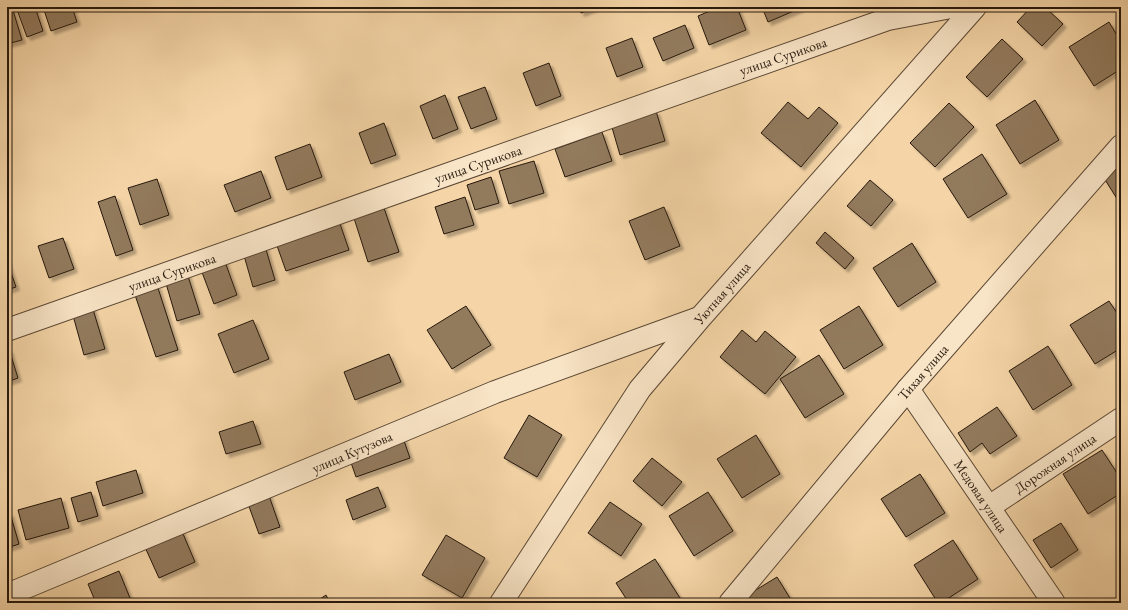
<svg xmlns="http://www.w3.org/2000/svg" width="1128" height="610" viewBox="0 0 1128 610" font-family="'EB Garamond',serif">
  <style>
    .building { fill: #927a5d; stroke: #26180d; filter: url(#shadow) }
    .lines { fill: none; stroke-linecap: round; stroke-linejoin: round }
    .minor-casing { stroke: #5a4734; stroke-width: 24 }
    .minor { stroke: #f8e4c6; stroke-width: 22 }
    .labels { text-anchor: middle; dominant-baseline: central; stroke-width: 3; stroke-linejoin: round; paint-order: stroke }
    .street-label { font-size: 14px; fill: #26180d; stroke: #f8e4c6 }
  </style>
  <defs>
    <filter id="shadow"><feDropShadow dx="3.5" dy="3.5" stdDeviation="1" flood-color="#0004"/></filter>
  </defs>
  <rect width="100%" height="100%" fill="#f5d5a7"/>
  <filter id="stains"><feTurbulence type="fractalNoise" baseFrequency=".005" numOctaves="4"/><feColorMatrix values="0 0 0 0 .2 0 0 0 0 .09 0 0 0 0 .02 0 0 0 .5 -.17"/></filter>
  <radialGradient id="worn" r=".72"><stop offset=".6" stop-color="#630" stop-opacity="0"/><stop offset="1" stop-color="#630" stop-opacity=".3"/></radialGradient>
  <!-- building -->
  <g class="building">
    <path d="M7,7H12L22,40L7,44Z"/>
    <path d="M16,7H35L43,31L27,37Z"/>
    <path d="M43,7H72L77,22L51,31Z"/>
    <path d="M579,7H596L581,13Z"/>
    <path d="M719,7H737L746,30L709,45L698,16Z"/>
    <path d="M762,7H801V8L768,22Z"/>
    <path d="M1031,7H1045L1063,24L1042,46L1017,22Z"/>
    <path d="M1109,22L1121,42V69L1094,86L1069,47Z"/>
    <path d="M685,25L694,48L663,61L653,38Z"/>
    <path d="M632,38L643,67L617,77L606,48Z"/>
    <path d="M1002,39L1023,59L987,97L966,77Z"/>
    <path d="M549,63L561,96L536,106L523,73Z"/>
    <path d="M485,87L497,119L471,129L458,97Z"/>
    <path d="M445,95L458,129L433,139L420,106Z"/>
    <path d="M1035,100L1059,140L1020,164L996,125Z"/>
    <path d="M788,102L808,119L819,107L838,123L801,167L761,133Z"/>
    <path d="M949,103L974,127L935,167L910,143Z"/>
    <path d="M656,111L665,141L620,155L611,124Z"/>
    <path d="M384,123L396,155L371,164L359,133Z"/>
    <path d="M602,132L612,161L565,177L555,149Z"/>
    <path d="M310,144L322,177L287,190L275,157Z"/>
    <path d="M982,154L1007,194L968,218L943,179Z"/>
    <path d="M534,161L544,193L509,204L499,171Z"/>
    <path d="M1121,163V205L1102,175Z"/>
    <path d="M261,171L271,198L235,212L224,185Z"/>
    <path d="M491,177L499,203L475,210L467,185Z"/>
    <path d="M157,179L169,215L140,225L128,188Z"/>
    <path d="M870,180L893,200L871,226L847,206Z"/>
    <path d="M115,196L133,250L116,256L98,202Z"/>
    <path d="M465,197L474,225L444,234L435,207Z"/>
    <path d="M383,205L399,252L368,262L353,215Z"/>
    <path d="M664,207L680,246L645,260L629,221Z"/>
    <path d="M338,218L349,250L286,271L275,240Z"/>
    <path d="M825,232L854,258L845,269L816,243Z"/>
    <path d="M63,238L74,269L49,278L38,246Z"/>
    <path d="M912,243L936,282L898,307L873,268Z"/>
    <path d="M265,246L275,280L253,287L243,252Z"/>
    <path d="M224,259L237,295L214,304L200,267Z"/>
    <path d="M7,261L16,287L7,290Z"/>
    <path d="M187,273L200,314L177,321L165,280Z"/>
    <path d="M157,285L178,350L156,357L134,292Z"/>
    <path d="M1109,301L1121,319V348L1095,364L1070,325Z"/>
    <path d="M92,306L105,349L84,355L72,312Z"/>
    <path d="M466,306L491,345L452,369L427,330Z"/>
    <path d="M859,306L883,345L844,369L820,330Z"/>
    <path d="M253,320L269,359L234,373L218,334Z"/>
    <path d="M742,330L756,342L765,331L796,357L765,394L720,357Z"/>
    <path d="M1048,346L1072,385L1033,410L1009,371Z"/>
    <path d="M9,349L18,378L7,382V350Z"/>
    <path d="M389,354L401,382L355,400L344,372Z"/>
    <path d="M819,355L844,394L805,418L780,379Z"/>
    <path d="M997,407L1017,436L990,454L982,443L970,452L958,433Z"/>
    <path d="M529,415L562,435L537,477L504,458Z"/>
    <path d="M253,421L261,444L226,454L219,432Z"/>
    <path d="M402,435L410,458L356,477L348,454Z"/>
    <path d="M756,435L780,474L742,498L717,459Z"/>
    <path d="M1102,450L1121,479V493L1088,514L1063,474Z"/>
    <path d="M652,458L682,482L662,506L633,481Z"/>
    <path d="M136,470L143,493L103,506L96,482Z"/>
    <path d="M920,474L945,513L906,537L881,499Z"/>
    <path d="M378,487L386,507L353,520L346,500Z"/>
    <path d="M91,492L98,516L78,522L71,498Z"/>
    <path d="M708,492L733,531L694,556L669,516Z"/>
    <path d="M268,493L280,527L259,534L247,501Z"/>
    <path d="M61,498L69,528L26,540L18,510Z"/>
    <path d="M610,502L642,524L621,556L588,533Z"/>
    <path d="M7,513H10L19,544L7,548Z"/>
    <path d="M1061,523L1078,550L1051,568L1033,540Z"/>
    <path d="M181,529L195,562L159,578L144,545Z"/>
    <path d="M446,535L485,558L462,598L422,575Z"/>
    <path d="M953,540L978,579L941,603H938L914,565Z"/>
    <path d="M655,559L680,598L672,603H629L616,583Z"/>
    <path d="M119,571L132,603H96L88,584Z"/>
    <path d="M777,577L793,603H739L738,601Z"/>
    <path d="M326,595L330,603H314Z"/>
  </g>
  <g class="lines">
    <!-- minor casing -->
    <g class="minor-casing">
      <g id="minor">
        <path d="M7,330L888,19L951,7"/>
        <path d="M908,389L1054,603"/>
        <path d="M989,507L1121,419"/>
        <path d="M7,595L495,392L699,318"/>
        <path d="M501,603L640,389L700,318L975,7"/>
        <path d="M730,603L908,389L1121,146"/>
      </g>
    </g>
    <!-- minor -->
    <use href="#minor" class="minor"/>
  </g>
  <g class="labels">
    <!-- street labels -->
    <g class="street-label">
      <text transform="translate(783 56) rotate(-19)">улица Сурикова</text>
      <text transform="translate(478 164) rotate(-19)">улица Сурикова</text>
      <text transform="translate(172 272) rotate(-19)">улица Сурикова</text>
      <text transform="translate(722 293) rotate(-49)">Уютная улица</text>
      <text transform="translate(923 372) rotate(-49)">Тихая улица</text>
      <text transform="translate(352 452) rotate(-23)">улица Кутузова</text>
      <text transform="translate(1055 463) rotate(-34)">Дорожная улица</text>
      <text transform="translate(981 496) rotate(56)">Медовая улица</text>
    </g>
  </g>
  <!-- margin -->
  <rect width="1128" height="610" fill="none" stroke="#f5d5a7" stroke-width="24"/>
  <rect x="8" y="8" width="1112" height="594" fill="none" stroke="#26180d" stroke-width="2"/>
  <rect x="12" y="12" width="1104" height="586" fill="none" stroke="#26180d"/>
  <rect width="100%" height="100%" filter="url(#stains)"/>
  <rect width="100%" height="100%" fill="url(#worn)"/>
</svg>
